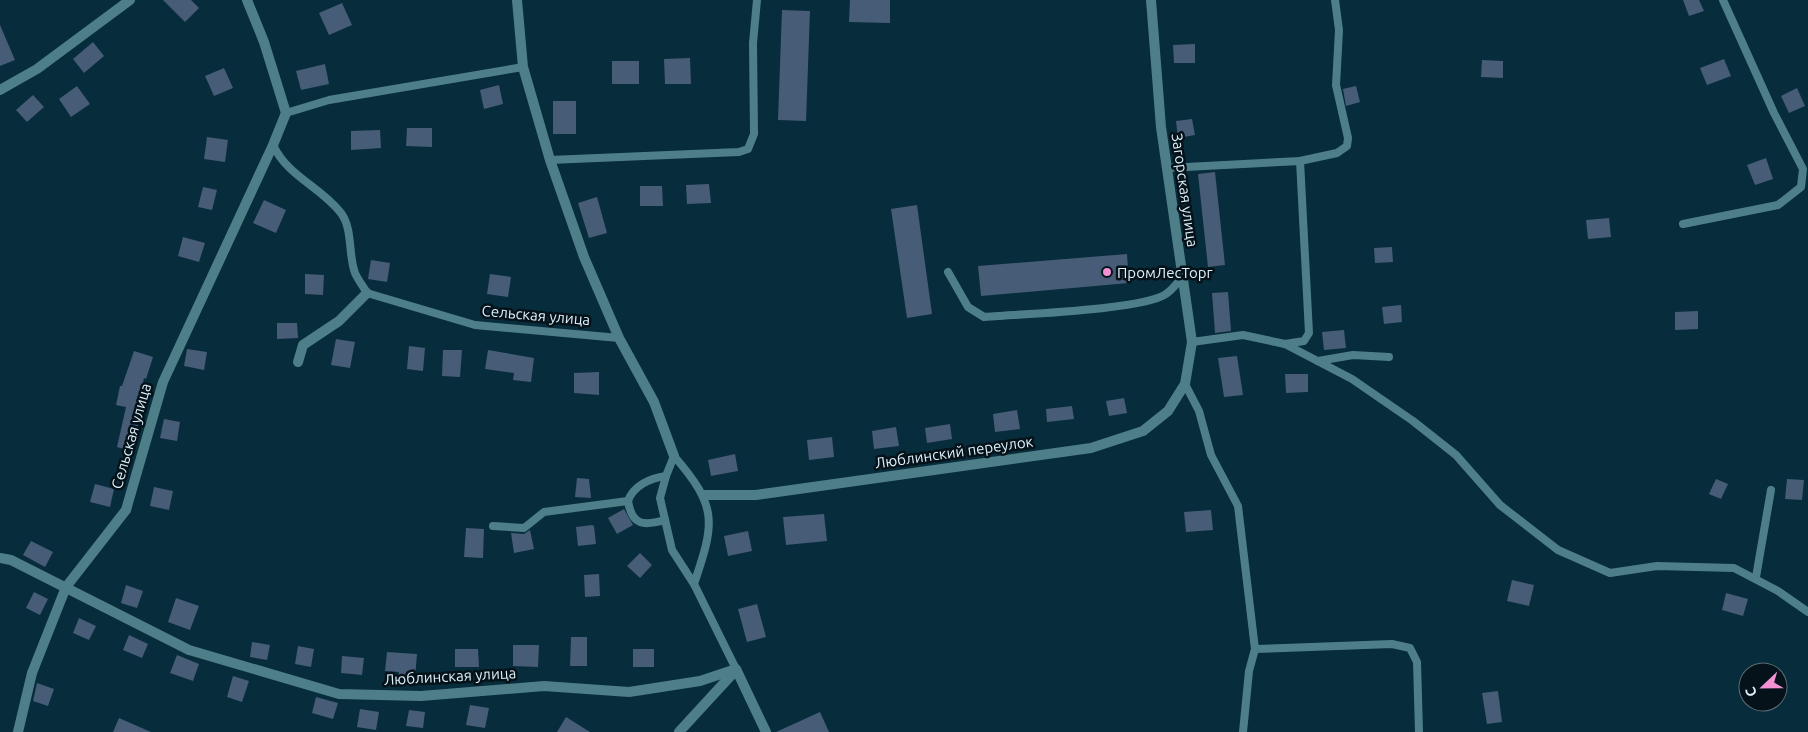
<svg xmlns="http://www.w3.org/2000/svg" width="1808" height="732" viewBox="0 0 1808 732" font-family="Ubuntu,sans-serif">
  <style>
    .building { fill: #475c76 }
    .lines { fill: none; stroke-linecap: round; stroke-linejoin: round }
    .lane { stroke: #4e7f88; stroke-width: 8 }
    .street { stroke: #4e7f88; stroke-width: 10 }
    .poi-dot { fill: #f491d3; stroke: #051219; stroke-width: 2 }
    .labels { text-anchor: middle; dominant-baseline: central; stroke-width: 5; stroke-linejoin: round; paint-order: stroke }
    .street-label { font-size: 15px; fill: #def1fc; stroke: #051219 }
    .poi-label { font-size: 15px; fill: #def1fc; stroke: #051219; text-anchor: start }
  </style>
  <rect width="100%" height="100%" fill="#072c3c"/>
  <!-- building -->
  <g class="building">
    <path d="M163,0H191L199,8L185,22Z"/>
    <path d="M850,0H890V23L849,22Z"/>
    <path d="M1683,0H1699L1704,11L1689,16Z"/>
    <path d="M342,3L352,25L329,35L319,13Z"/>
    <path d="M782,10L810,11L806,121L778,120Z"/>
    <path d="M0,25L15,60L0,66Z"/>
    <path d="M93,42L104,56L84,73L73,59Z"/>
    <path d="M1195,44V63H1174L1173,45Z"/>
    <path d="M690,58L691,84H665L664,59Z"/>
    <path d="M1724,59L1731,76L1707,85L1700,68Z"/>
    <path d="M1482,60L1503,61V78L1481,77Z"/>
    <rect x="612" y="61" width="27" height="23"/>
    <path d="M325,64L329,84L301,90L296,71Z"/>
    <path d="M224,68L233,88L214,96L205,76Z"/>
    <path d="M499,85L503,104L484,109L480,90Z"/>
    <path d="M77,86L90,104L71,117L59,99Z"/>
    <path d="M1356,86L1360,102L1346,106L1343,89Z"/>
    <path d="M1797,88L1805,106L1789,113L1781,96Z"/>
    <path d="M33,95L44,107L27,122L16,110Z"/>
    <rect x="553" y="101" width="23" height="33"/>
    <path d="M1192,119L1195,135L1178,138L1176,121Z"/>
    <path d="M407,128H432V147L406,146Z"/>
    <path d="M380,130L381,148L351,150V131Z"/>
    <path d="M207,137L228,140L225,162L204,159Z"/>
    <path d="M1766,158L1773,179L1755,185L1747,165Z"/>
    <path d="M1215,172L1225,265L1208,267L1198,174Z"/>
    <path d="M709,184L711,203L687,204L686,185Z"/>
    <path d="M640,186H662L663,206H640Z"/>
    <path d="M203,187L217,190L212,210L198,207Z"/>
    <path d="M597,197L607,233L589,238L578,203Z"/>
    <path d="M264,200L286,210L276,233L253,223Z"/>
    <path d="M917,205L932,314L907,318L891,209Z"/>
    <path d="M1609,218L1611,237L1588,239L1586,220Z"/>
    <path d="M183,237L205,243L199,262L178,256Z"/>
    <path d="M1392,247L1393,262L1375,263L1374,248Z"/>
    <path d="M1127,254L1129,283L981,296L978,266Z"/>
    <path d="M371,260L390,263L387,282L368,279Z"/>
    <path d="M305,274L324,275L323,295L305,294Z"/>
    <path d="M490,274L511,277L508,297L487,294Z"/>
    <path d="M1228,292L1231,331L1215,333L1212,293Z"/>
    <path d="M1401,305L1402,322L1384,324L1382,307Z"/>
    <path d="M1698,311V329L1675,330V312Z"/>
    <path d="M277,323H297L298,338L277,339Z"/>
    <path d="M1344,330L1346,348L1324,350L1322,332Z"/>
    <path d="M336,339L355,342L350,368L331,365Z"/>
    <path d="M409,346L425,348L423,371L407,369Z"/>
    <path d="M187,349L207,352L204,370L184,366Z"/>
    <path d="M443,350H462L460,377L442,376Z"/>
    <path d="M488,350L534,358L531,382L513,380L514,373L485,369Z"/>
    <path d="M134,351L153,357L146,379L144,378L134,424L138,425L132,451L117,447L126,407L116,405L120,386H122Z"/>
    <path d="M1237,356L1243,395L1224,397L1218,358Z"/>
    <path d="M599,372V395L574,393V373Z"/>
    <path d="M1285,374H1308V392L1286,393Z"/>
    <path d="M1124,398L1127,413L1109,416L1106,401Z"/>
    <path d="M1072,406L1074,419L1047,422L1046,409Z"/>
    <path d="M1017,410L1020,429L995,432L993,414Z"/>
    <path d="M164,419L180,422L177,441L160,438Z"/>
    <path d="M950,424L952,439L927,443L925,428Z"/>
    <path d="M896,427L899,446L874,449L872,431Z"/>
    <path d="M832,437L834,457L809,460L807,440Z"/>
    <path d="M735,454L738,471L711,476L708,460Z"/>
    <path d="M577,478L589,479L591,498L575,497Z"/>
    <path d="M1716,479L1728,484L1721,499L1709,494Z"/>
    <path d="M1787,479L1804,480L1802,500L1785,499Z"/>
    <path d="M95,484L114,489L110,507L90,502Z"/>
    <path d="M154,487L173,491L169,510L150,506Z"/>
    <path d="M624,509L633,525L617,534L608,518Z"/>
    <path d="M1211,510L1213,530L1186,532L1184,512Z"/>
    <path d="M824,514L827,541L786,545L783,517Z"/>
    <path d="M592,525L594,526L596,544L578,546L576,527Z"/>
    <path d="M466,528L484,529L483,558L464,557Z"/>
    <path d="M530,530L534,549L514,553L511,533L524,534Z"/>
    <path d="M748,531L752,551L728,556L724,536Z"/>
    <path d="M31,541L53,552L45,567L23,555Z"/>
    <path d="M640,553L652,565L640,578L627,566Z"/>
    <path d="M599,574L600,596L585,597L584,575Z"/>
    <path d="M1512,580L1534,585L1529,606L1507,601Z"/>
    <path d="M126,585L143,591L137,608L121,603Z"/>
    <path d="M34,592L48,599L40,615L26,608Z"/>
    <path d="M1726,593L1748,599L1743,616L1722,610Z"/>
    <path d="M176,598L199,606L190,630L168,622Z"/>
    <path d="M757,604L766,637L747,642L738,609Z"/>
    <path d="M79,618L96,626L89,640L73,633Z"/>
    <path d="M129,635L148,644L142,658L123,650Z"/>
    <path d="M571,637H587V666H570Z"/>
    <path d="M252,642L270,645L267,660L250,657Z"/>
    <path d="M513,645H539L538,667L513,666Z"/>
    <path d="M298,646L314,649L311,667L295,664Z"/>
    <path d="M455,649H478L479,667H455Z"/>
    <rect x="633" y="649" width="21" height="18"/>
    <path d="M387,652L417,654L415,678L398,677L399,672L385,671Z"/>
    <path d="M177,655L199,664L193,681L170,673Z"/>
    <path d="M342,656L364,658L362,675L341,673Z"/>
    <path d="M233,676L249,681L242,702L227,697Z"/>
    <path d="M37,683L54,689L48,706L33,701Z"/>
    <path d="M1498,691L1502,722L1487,724L1482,693Z"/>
    <path d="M316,697L338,703L333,719L312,713Z"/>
    <path d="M470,705L489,708L485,728L466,725Z"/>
    <path d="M360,709L379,712L376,730L357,727Z"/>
    <path d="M409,710L425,712L423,728L406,726Z"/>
    <path d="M820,712L829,732H776Z"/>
    <path d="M566,717L590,732H557Z"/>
    <path d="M119,718L151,732H113Z"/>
  </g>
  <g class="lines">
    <!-- lane -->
    <g class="lane">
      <path d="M286,113L329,100L523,67"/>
      <path d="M273,145C288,177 320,186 341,213C353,229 348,254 355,273C358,280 363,286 367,293L475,325L619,338"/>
      <path d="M550,160L739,152L748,149L754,134L753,43L757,0"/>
      <path d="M1167,168L1300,161"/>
      <path d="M1683,224L1778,205L1801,187L1803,169L1774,113L1723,0"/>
      <path d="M948,272L968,307L984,317C1019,314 1143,310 1166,294C1172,290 1177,283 1182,278"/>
      <path d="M1192,342L1243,335L1285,344L1352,379L1413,421L1456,455L1500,505L1558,550L1610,573L1657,566L1734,568L1778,591L1808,612"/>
      <path d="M1285,344L1304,341L1309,333L1300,161L1337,153L1347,146L1348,138L1336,85L1339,30L1335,0"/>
      <path d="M1318,361L1353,355L1389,357"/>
      <path d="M1185,384L1199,411L1211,455L1238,506L1255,649L1249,671L1243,732"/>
      <path d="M628,501C633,486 650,478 666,476"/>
      <path d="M493,526L524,528L544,512L628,501C632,526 644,526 665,520"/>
      <path d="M1756,577L1771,490"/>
      <path d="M694,584C715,522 718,507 674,456L666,476L660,498L672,550L694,584L736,669"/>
      <path d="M1255,649L1392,644L1410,648L1417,662L1419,732"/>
    </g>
    <!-- street -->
    <g class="street">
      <path d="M517,0L523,67L550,160L584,257L619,338L654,402L674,456"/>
      <path d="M0,90L37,69L130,0"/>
      <path d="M298,362L303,345L339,321L367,293"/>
      <path d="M704,495H756L1091,448L1143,431L1168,411L1185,384L1192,342L1161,127L1151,0"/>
      <path d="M0,558L11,560L189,650L339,694L421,696L544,686L629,692L700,681L736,669L766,732"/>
      <path d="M18,732L32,673L66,587L126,510L163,382L273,145L286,113L264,42L247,0"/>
      <path d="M679,732L736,670"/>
    </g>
  </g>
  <!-- markers -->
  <circle class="poi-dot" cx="1107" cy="272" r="5"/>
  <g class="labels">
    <!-- street labels -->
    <g class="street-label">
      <text transform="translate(1185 190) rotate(82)">Загорская улица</text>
      <text transform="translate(536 315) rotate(5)">Сельская улица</text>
      <text transform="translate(131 436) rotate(-74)">Сельская улица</text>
      <text transform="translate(954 452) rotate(-8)">Люблинский переулок</text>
      <text transform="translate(450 676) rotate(-3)">Люблинская улица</text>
    </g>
    <!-- poi labels -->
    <g class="poi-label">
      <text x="1117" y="272">ПромЛесТорг</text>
    </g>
  </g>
  <!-- north arrow -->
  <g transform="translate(1763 687) rotate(248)"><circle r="24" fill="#051219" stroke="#5c6b74"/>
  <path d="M0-4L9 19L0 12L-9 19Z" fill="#f491d3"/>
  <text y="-8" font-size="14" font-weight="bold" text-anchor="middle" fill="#def1fc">С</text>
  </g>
</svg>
